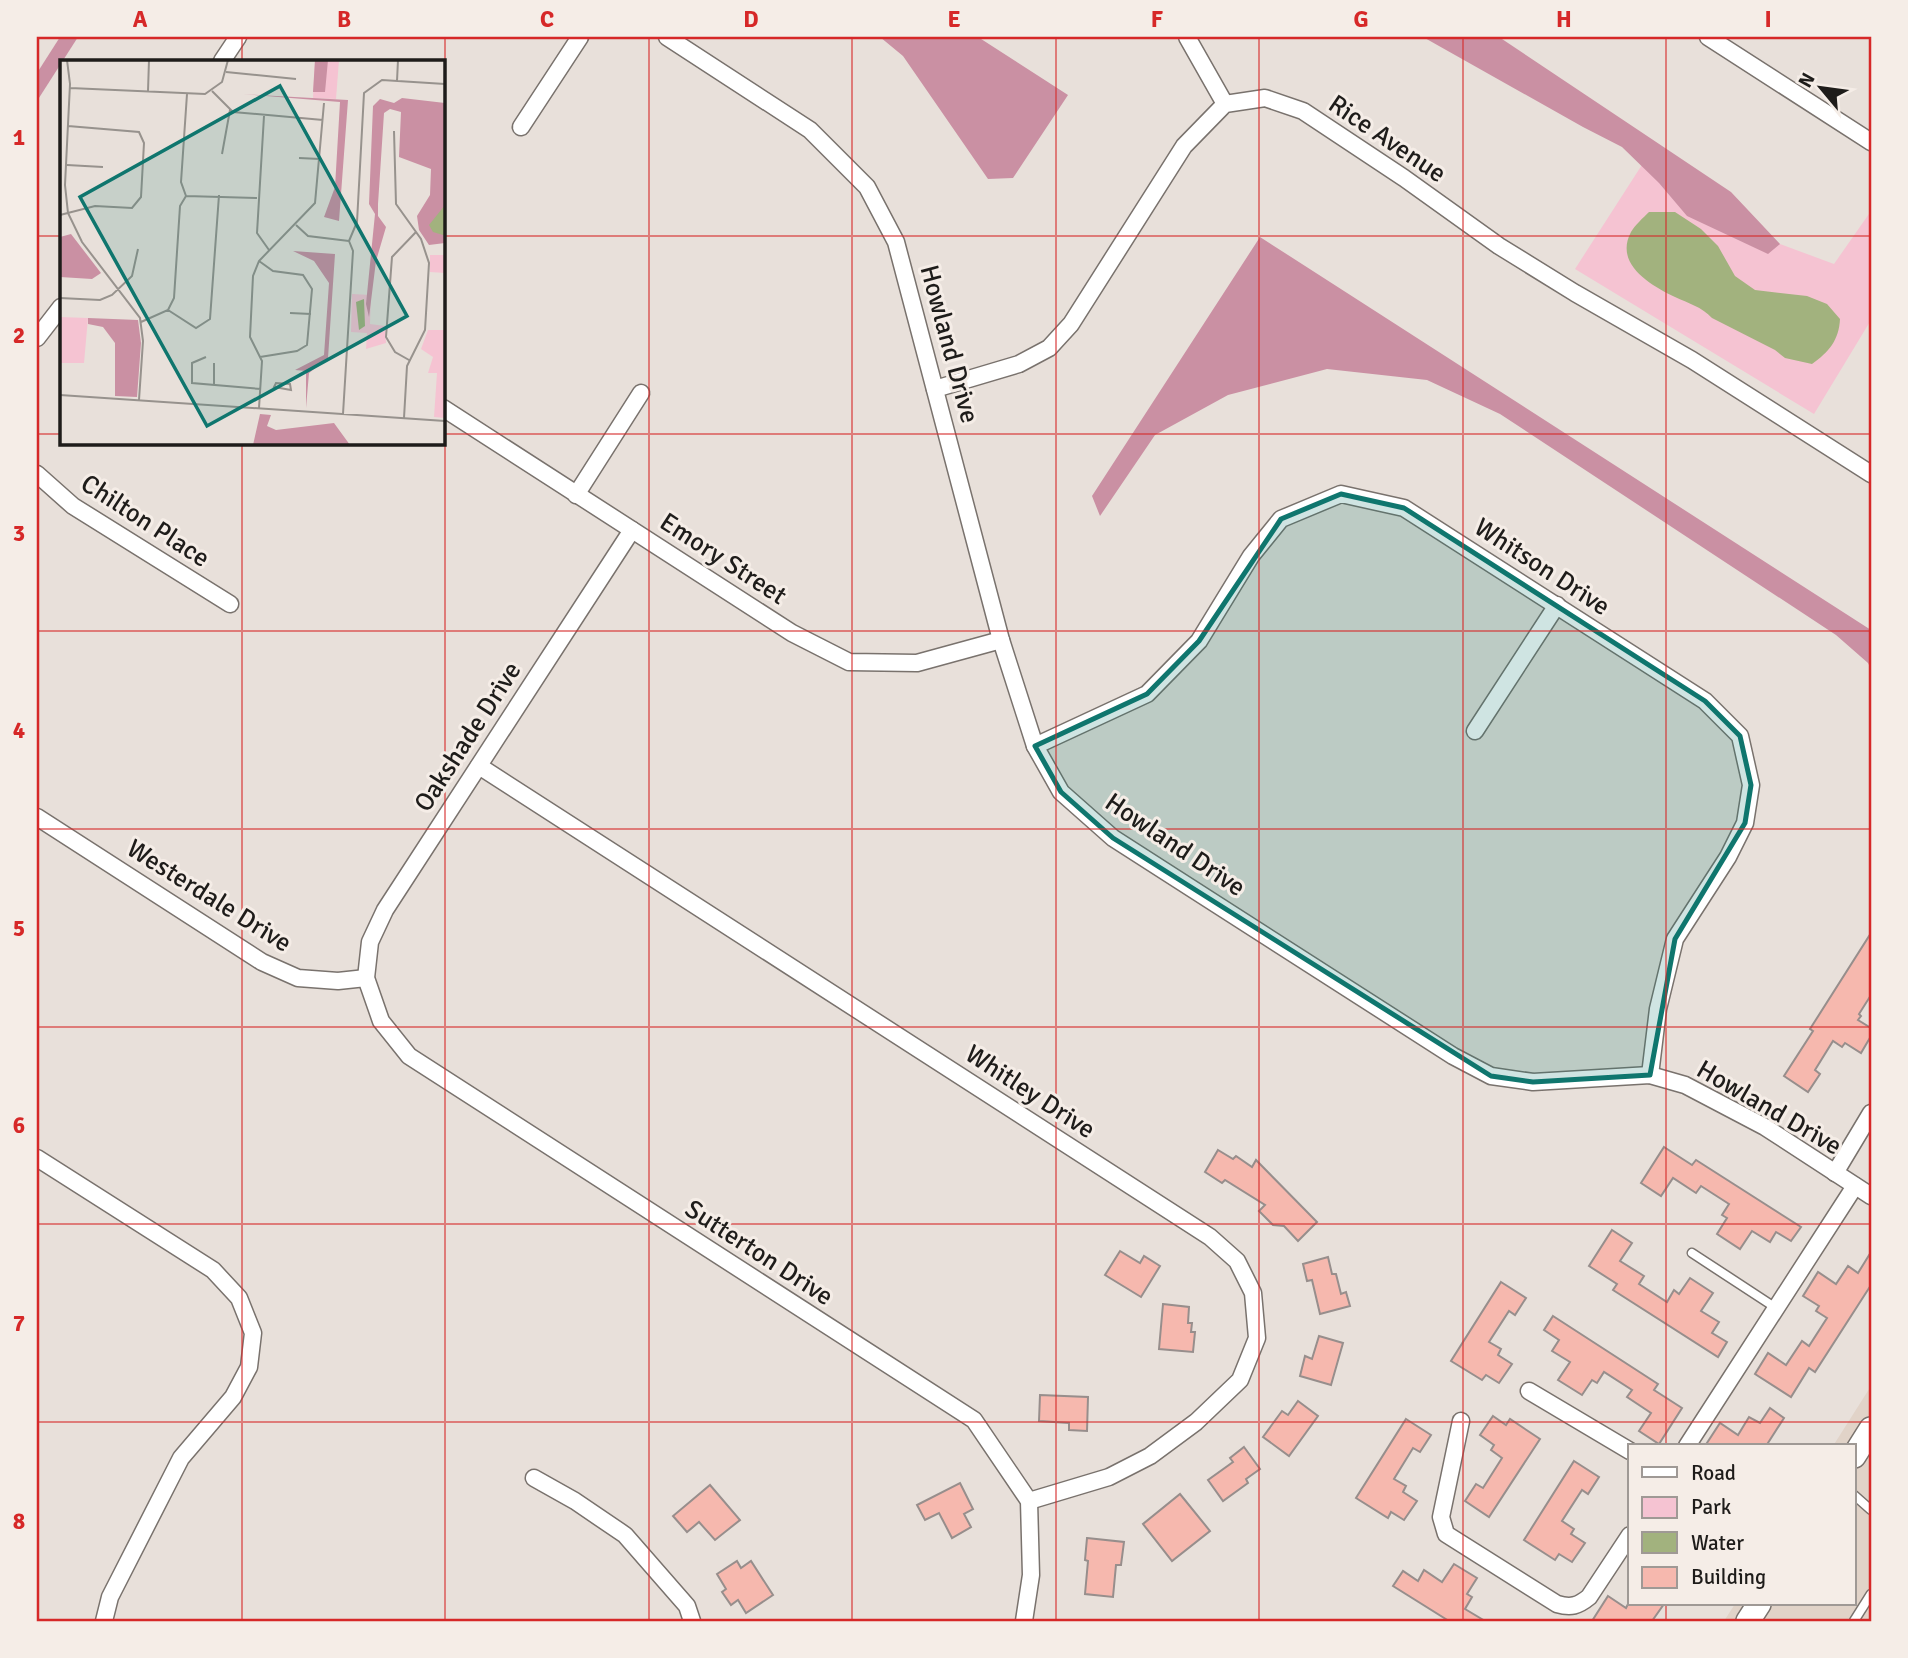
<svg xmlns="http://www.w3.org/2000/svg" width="1908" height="1658" viewBox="0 0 1908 1658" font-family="Signika,sans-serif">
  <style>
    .built { fill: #e1d3c8 }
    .green { fill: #f5c3d2 }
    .forest { fill: #ca90a3 }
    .water { fill: #a2b27e }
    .building { fill: #f6b8ae; stroke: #978e8c; stroke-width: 2 }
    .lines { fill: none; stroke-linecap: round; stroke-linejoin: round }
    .service-casing { stroke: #79726d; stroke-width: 11 }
    .minor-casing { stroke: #79726d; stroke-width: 19 }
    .secondary-casing { stroke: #79726d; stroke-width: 26 }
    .service { stroke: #fff; stroke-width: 8 }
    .minor { stroke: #fff; stroke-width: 16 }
    .secondary { stroke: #fff; stroke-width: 23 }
    .marked { fill: #0f766e; fill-opacity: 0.2; stroke: #0f766e; stroke-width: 5; stroke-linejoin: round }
    .grid { fill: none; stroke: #d62828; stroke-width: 2; stroke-opacity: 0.55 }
    .labels { text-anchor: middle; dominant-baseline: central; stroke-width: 6; stroke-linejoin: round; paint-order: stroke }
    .street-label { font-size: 26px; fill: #1e1c1a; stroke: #f5ede7 }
    .inset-road { fill: none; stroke: #97928d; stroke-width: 2 }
    .view { fill: #0f766e; fill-opacity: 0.15; stroke: #0f766e; stroke-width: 3.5 }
    .inset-edge { fill: none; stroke: #1e1c1a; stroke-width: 3.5 }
    .neatline { fill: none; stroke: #d62828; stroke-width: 2.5 }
    .grid-label { font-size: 23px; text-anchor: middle; font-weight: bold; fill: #d62828 }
  </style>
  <rect width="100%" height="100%" fill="#e8e0da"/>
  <!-- built -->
  <path class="built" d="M1871,1386V1621H1724L1735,1604H1854V1446H1833Z"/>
  <!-- green -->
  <path class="green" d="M1647,157L1780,244L1834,264L1871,211V320L1814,414L1575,269Z"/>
  <!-- forest -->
  <g class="forest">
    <path d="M60,37H78L37,101V73Z"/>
    <path d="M880,37H978L1068,95L1013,178L988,179L903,56Z"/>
    <path d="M1423,37H1499L1731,192L1780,244L1768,254L1687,216L1659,183L1622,147L1583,127Z"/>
    <path d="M1260,237L1871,630V669L1868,663L1836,635L1500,414L1427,380L1327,369L1228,395L1155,435L1100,516L1092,496Z"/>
  </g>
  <!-- water -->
  <path class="water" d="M1649,212H1675L1701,229L1718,246L1735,276L1755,290L1807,296L1827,304L1840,319C1839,340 1829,352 1812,364L1785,358L1775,350L1712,318C1702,307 1688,303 1675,297C1650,285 1614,264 1631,232C1635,225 1643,218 1649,212Z"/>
  <!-- building -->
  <g class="building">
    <path d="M1871,933V995L1859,1014L1861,1016L1858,1020L1871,1028V1036L1861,1053L1845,1043L1842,1047L1833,1041L1815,1070L1820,1074L1808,1092L1784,1076L1813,1031L1810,1029Z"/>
    <path d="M1664,1147L1692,1165L1696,1160L1801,1227L1791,1241L1776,1232L1770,1242L1752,1231L1740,1249L1717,1234L1727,1218L1722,1215L1729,1204L1701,1186L1696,1193L1673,1178L1661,1196L1641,1183Z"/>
    <path d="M1218,1150L1233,1159L1236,1156L1252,1167L1256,1160L1317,1222L1298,1241L1284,1226L1273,1225L1259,1211L1265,1205L1225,1180L1222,1183L1205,1172Z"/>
    <path d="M1612,1230L1632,1243L1620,1261L1644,1276L1639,1284L1667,1302L1674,1290L1679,1294L1690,1278L1713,1293L1701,1311L1719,1322L1712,1333L1727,1342L1718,1357L1613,1290L1617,1284L1589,1266Z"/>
    <path d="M1120,1251L1140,1263L1144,1256L1160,1266L1141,1297L1105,1275Z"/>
    <path d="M1871,1252V1285L1815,1372L1809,1368L1791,1397L1755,1374L1768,1353L1786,1365L1802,1341L1809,1346L1827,1318L1816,1311L1819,1306L1803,1296L1818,1272L1836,1284L1848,1266L1858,1273Z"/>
    <path d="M1328,1257L1332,1274H1336L1341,1294L1346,1292L1350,1306L1320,1314L1312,1280L1307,1281L1303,1264Z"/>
    <path d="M1501,1282L1526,1298L1515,1315L1509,1311L1489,1342L1501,1349L1498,1355L1512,1364L1499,1383L1486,1375L1482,1380L1451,1361Z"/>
    <path d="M1163,1304L1189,1307L1188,1323H1192L1191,1332H1195L1193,1352L1159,1349Z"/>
    <path d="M1553,1316L1658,1384L1654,1390L1682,1408L1659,1444L1639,1431L1651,1413L1627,1397L1632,1390L1604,1372L1597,1383L1592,1380L1582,1395L1558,1380L1570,1362L1552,1351L1559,1340L1544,1330Z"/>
    <path d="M1319,1336L1343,1343L1331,1385L1300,1376L1305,1356L1312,1359Z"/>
    <path d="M1040,1395L1088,1397L1087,1431L1069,1430V1423L1039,1421Z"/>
    <path d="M1298,1401L1318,1416L1289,1456L1263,1437L1282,1411L1288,1415Z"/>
    <path d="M1770,1408L1784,1418L1766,1446H1705L1720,1423L1738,1435L1749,1417L1760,1423Z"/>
    <path d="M1493,1416L1506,1425L1510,1419L1540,1439L1489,1517L1465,1501L1476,1484L1483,1488L1502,1458L1491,1450L1494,1445L1480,1435Z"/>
    <path d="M1406,1419L1431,1435L1420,1452L1413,1448L1394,1479L1406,1486L1403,1492L1417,1501L1404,1520L1391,1512L1388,1518L1356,1498Z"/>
    <path d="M1244,1447L1260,1469L1246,1479L1248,1483L1223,1501L1208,1480L1233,1462L1230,1458Z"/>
    <path d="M1574,1461L1599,1477L1588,1494L1582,1490L1562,1521L1574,1529L1571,1534L1585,1543L1572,1562L1559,1554L1555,1560L1524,1540Z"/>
    <path d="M960,1483L973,1509L964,1514L971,1527L952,1538L939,1513L925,1520L917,1505Z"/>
    <path d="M710,1485L740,1520L715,1540L699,1522L687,1532L673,1516Z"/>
    <path d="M1180,1494L1210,1531L1172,1561L1143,1524Z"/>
    <path d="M1087,1538L1124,1542L1121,1565H1116L1113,1597L1085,1594L1088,1561L1085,1560Z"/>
    <path d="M737,1561L741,1568L751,1561L773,1595L746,1613L738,1600L731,1605L722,1592L726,1589L717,1574Z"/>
    <path d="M1454,1564L1477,1578L1467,1594L1472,1597L1465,1609L1485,1621H1449L1393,1586L1403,1571L1418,1581L1424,1570L1442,1582Z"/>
    <path d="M1608,1596L1626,1608L1628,1604H1664L1652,1621H1592Z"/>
  </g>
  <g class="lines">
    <!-- service casing -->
    <g class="service-casing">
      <g id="service">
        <path d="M1692,1253L1776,1308"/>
        <path d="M1854,1495L1871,1510"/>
        <path d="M1854,1621L1871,1594"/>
      </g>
    </g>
    <!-- minor casing -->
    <g class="minor-casing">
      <g id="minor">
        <path d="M667,37L810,130L867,187L896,242L1001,640L1035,746L1061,792L1113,838L1453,1056L1491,1076L1533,1082L1650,1075L1685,1085L1765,1127L1871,1196"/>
        <path d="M1187,37L1225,104"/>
        <path d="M1708,37L1871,142"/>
        <path d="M222,61L238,37"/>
        <path d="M521,127L580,37"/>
        <path d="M37,338L61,307"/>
        <path d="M935,389L1019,364L1049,348L1071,324L1184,146L1225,104L1265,98L1303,111L1404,178L1499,246L1575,293L1692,360L1871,474"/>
        <path d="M443,408L792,633L849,662L917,663L1001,640"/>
        <path d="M37,474L73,506L230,604"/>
        <path d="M576,495L641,393"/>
        <path d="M632,530L385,910L370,942L366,978L381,1021L409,1056L974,1420L1029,1501L1031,1575L1024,1621"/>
        <path d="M1475,731L1557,605"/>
        <path d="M1035,746L1147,694L1199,641L1251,556L1281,519L1341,494L1404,508L1705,701L1740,736L1751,785L1745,823L1728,857L1675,939L1658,1009L1650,1075"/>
        <path d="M479,766L1210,1237L1237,1261L1253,1293L1257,1338L1240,1380L1196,1422L1150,1456L1109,1477L1029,1501"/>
        <path d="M37,817L262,962L298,978L338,981L366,978"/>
        <path d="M37,1158L213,1270L239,1298L253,1333L249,1367L233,1397L181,1458L110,1597L104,1621"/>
        <path d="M1835,1173L1871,1113"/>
        <path d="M1529,1391L1630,1451"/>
        <path d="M1461,1421L1441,1517L1446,1534L1557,1604C1571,1608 1578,1606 1589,1597L1630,1535"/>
        <path d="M1687,1446L1855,1186"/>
        <path d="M534,1478L575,1501L625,1535L687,1606L692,1621"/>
      </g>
    </g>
    <!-- secondary casing -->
    <g class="secondary-casing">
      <g id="secondary">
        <path d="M1854,1456L1871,1429"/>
        <path d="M1748,1621L1759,1604"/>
      </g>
    </g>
    <!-- service -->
    <use href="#service" class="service"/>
    <!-- minor -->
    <use href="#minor" class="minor"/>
    <!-- secondary -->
    <use href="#secondary" class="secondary"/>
  </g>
  <!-- marked area -->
  <path class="marked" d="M1341,494L1404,508L1705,701L1740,736L1751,785L1745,823L1675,939L1650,1075L1533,1082L1491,1076L1113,838L1061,792L1035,746L1147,694L1199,641L1281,519Z"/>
  <!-- grid -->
  <path class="grid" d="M242,37V61M445,37V1621M649,37V1621M852,37V1621M1056,37V1621M1259,37V1621M1463,37V1621M1666,37V1446M37,236H61M443,236H1871M37,434H61M443,434H1871M242,443V1621M37,631H1871M37,829H1871M37,1027H1871M37,1224H1871M37,1422H1871M1666,1604V1621"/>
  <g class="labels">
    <!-- street labels -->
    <g class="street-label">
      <text transform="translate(1387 139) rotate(34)">Rice Avenue</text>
      <text transform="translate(949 344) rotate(75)">Howland Drive</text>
      <text transform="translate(145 521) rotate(33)">Chilton Place</text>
      <text transform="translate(723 559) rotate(33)">Emory Street</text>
      <text transform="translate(1542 567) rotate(33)">Whitson Drive</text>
      <text transform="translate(468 737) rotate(-57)">Oakshade Drive</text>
      <text transform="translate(1175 845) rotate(34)">Howland Drive</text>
      <text transform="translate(209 896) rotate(32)">Westerdale Drive</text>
      <text transform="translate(1030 1092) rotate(33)">Whitley Drive</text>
      <text transform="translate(1769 1108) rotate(30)">Howland Drive</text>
      <text transform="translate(759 1253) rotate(33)">Sutterton Drive</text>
    </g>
  </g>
  <!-- overview -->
  <g transform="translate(60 60)">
    <rect width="385" height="385" fill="#e8e0da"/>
    <path d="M255,0H279L276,39L253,38ZM370,195H385V213L370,212ZM292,234L311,235L310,264L325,266L326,283L306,289L307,273L291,272ZM0,257L28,258L24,303H0ZM385,260V358L374,357L377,313H368L373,297L361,289L368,270H384Z" fill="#f5c3d2"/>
    <path d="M255,0H268L265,32H253ZM183,34L288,40L279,161L264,157L275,127L280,42ZM342,38L385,43V183L369,185L359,170L357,156L370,135L371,109L339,97L341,52L330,49L324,53L318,144V156L326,167L316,201L309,257L306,244L315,154L309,144L313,46L320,39L334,43ZM11,174L41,213L32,219L0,217V177ZM233,191L275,194L268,298L249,313L246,348V311L235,310L264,295L269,223L254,201ZM28,258L78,260L81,283L77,337L55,336V283L43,267L28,264ZM200,354L211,355L207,366L216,370L274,363L290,385H193Z" fill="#ca90a3"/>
    <path d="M385,145V174L383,175L373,172L369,165ZM304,239L305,266L299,270L296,242Z" fill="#a2b27e"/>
    <path class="inset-road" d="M7,0L10,24L5,125L8,153L22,182L80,258L83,281L79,340M166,12L236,19M337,21L338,0M10,28L145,34L162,22L168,0M88,31L89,0M152,31L173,52L263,60M204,56L197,173L209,190M334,71L336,144L361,179L369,203L365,270L347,306L344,358M162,94L170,50M239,98L260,99M7,105L43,107M126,136L121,122L127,34M126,136L197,138M0,155L35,146L72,148L81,137L84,83L79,72L8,66M236,165L248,176L289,181M289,181L297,162L304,33L322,20L385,24M199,201L213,211L243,215L252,229L247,285L237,291L200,297M0,238L40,240L52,235L72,216L78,189M108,250L136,268L150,259L159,135M230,253L251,254M81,262L108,250L114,238L120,146L126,136M146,297L132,303V323L201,329M349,300L335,292L326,277L332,197L356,172M230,324L231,330L214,327L216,323ZM154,325V303M0,335L385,361M199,348L202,301L190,277L193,216L199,201L255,143L264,43M283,354L293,191L289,181"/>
    <path class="view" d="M220,26L347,256L147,366L20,137Z"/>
    <rect width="385" height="385" class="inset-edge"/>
  </g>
  <!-- border -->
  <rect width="1908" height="1658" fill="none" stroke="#f5ede7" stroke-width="77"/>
  <!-- legend -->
  <rect x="1628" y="1444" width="228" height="161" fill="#f5ede7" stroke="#9f9995" stroke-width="2"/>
  <rect x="1642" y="1467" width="35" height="10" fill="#ffffff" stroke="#9f9995" stroke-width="2"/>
  <text x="1691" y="1480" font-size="21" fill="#1e1c1a">Road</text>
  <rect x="1642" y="1497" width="35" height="21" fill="#f5c3d2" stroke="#9f9995" stroke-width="2"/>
  <text x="1691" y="1514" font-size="21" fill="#1e1c1a">Park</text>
  <rect x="1642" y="1532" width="35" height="21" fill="#a2b27e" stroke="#9f9995" stroke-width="2"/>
  <text x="1691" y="1550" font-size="21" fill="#1e1c1a">Water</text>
  <rect x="1642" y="1567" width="35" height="21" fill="#f6b8ae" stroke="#9f9995" stroke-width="2"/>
  <text x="1691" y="1584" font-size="21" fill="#1e1c1a">Building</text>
  <!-- north arrow -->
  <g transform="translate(1821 88) rotate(299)" stroke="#f5ede7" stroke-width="5" paint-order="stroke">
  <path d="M0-5L12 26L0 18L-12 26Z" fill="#1e1c1a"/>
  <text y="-10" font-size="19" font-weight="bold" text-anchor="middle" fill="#1e1c1a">N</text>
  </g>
  <rect x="38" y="38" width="1832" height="1582" class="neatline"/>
  <g class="grid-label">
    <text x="140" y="27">A</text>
    <text x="344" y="27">B</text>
    <text x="547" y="27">C</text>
    <text x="751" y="27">D</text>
    <text x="954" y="27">E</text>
    <text x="1157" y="27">F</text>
    <text x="1361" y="27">G</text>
    <text x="1564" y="27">H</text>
    <text x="1768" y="27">I</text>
    <text x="19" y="145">1</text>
    <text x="19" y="343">2</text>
    <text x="19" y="541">3</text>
    <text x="19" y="738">4</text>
    <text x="19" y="936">5</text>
    <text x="19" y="1133">6</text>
    <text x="19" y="1331">7</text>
    <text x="19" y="1529">8</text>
  </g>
</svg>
